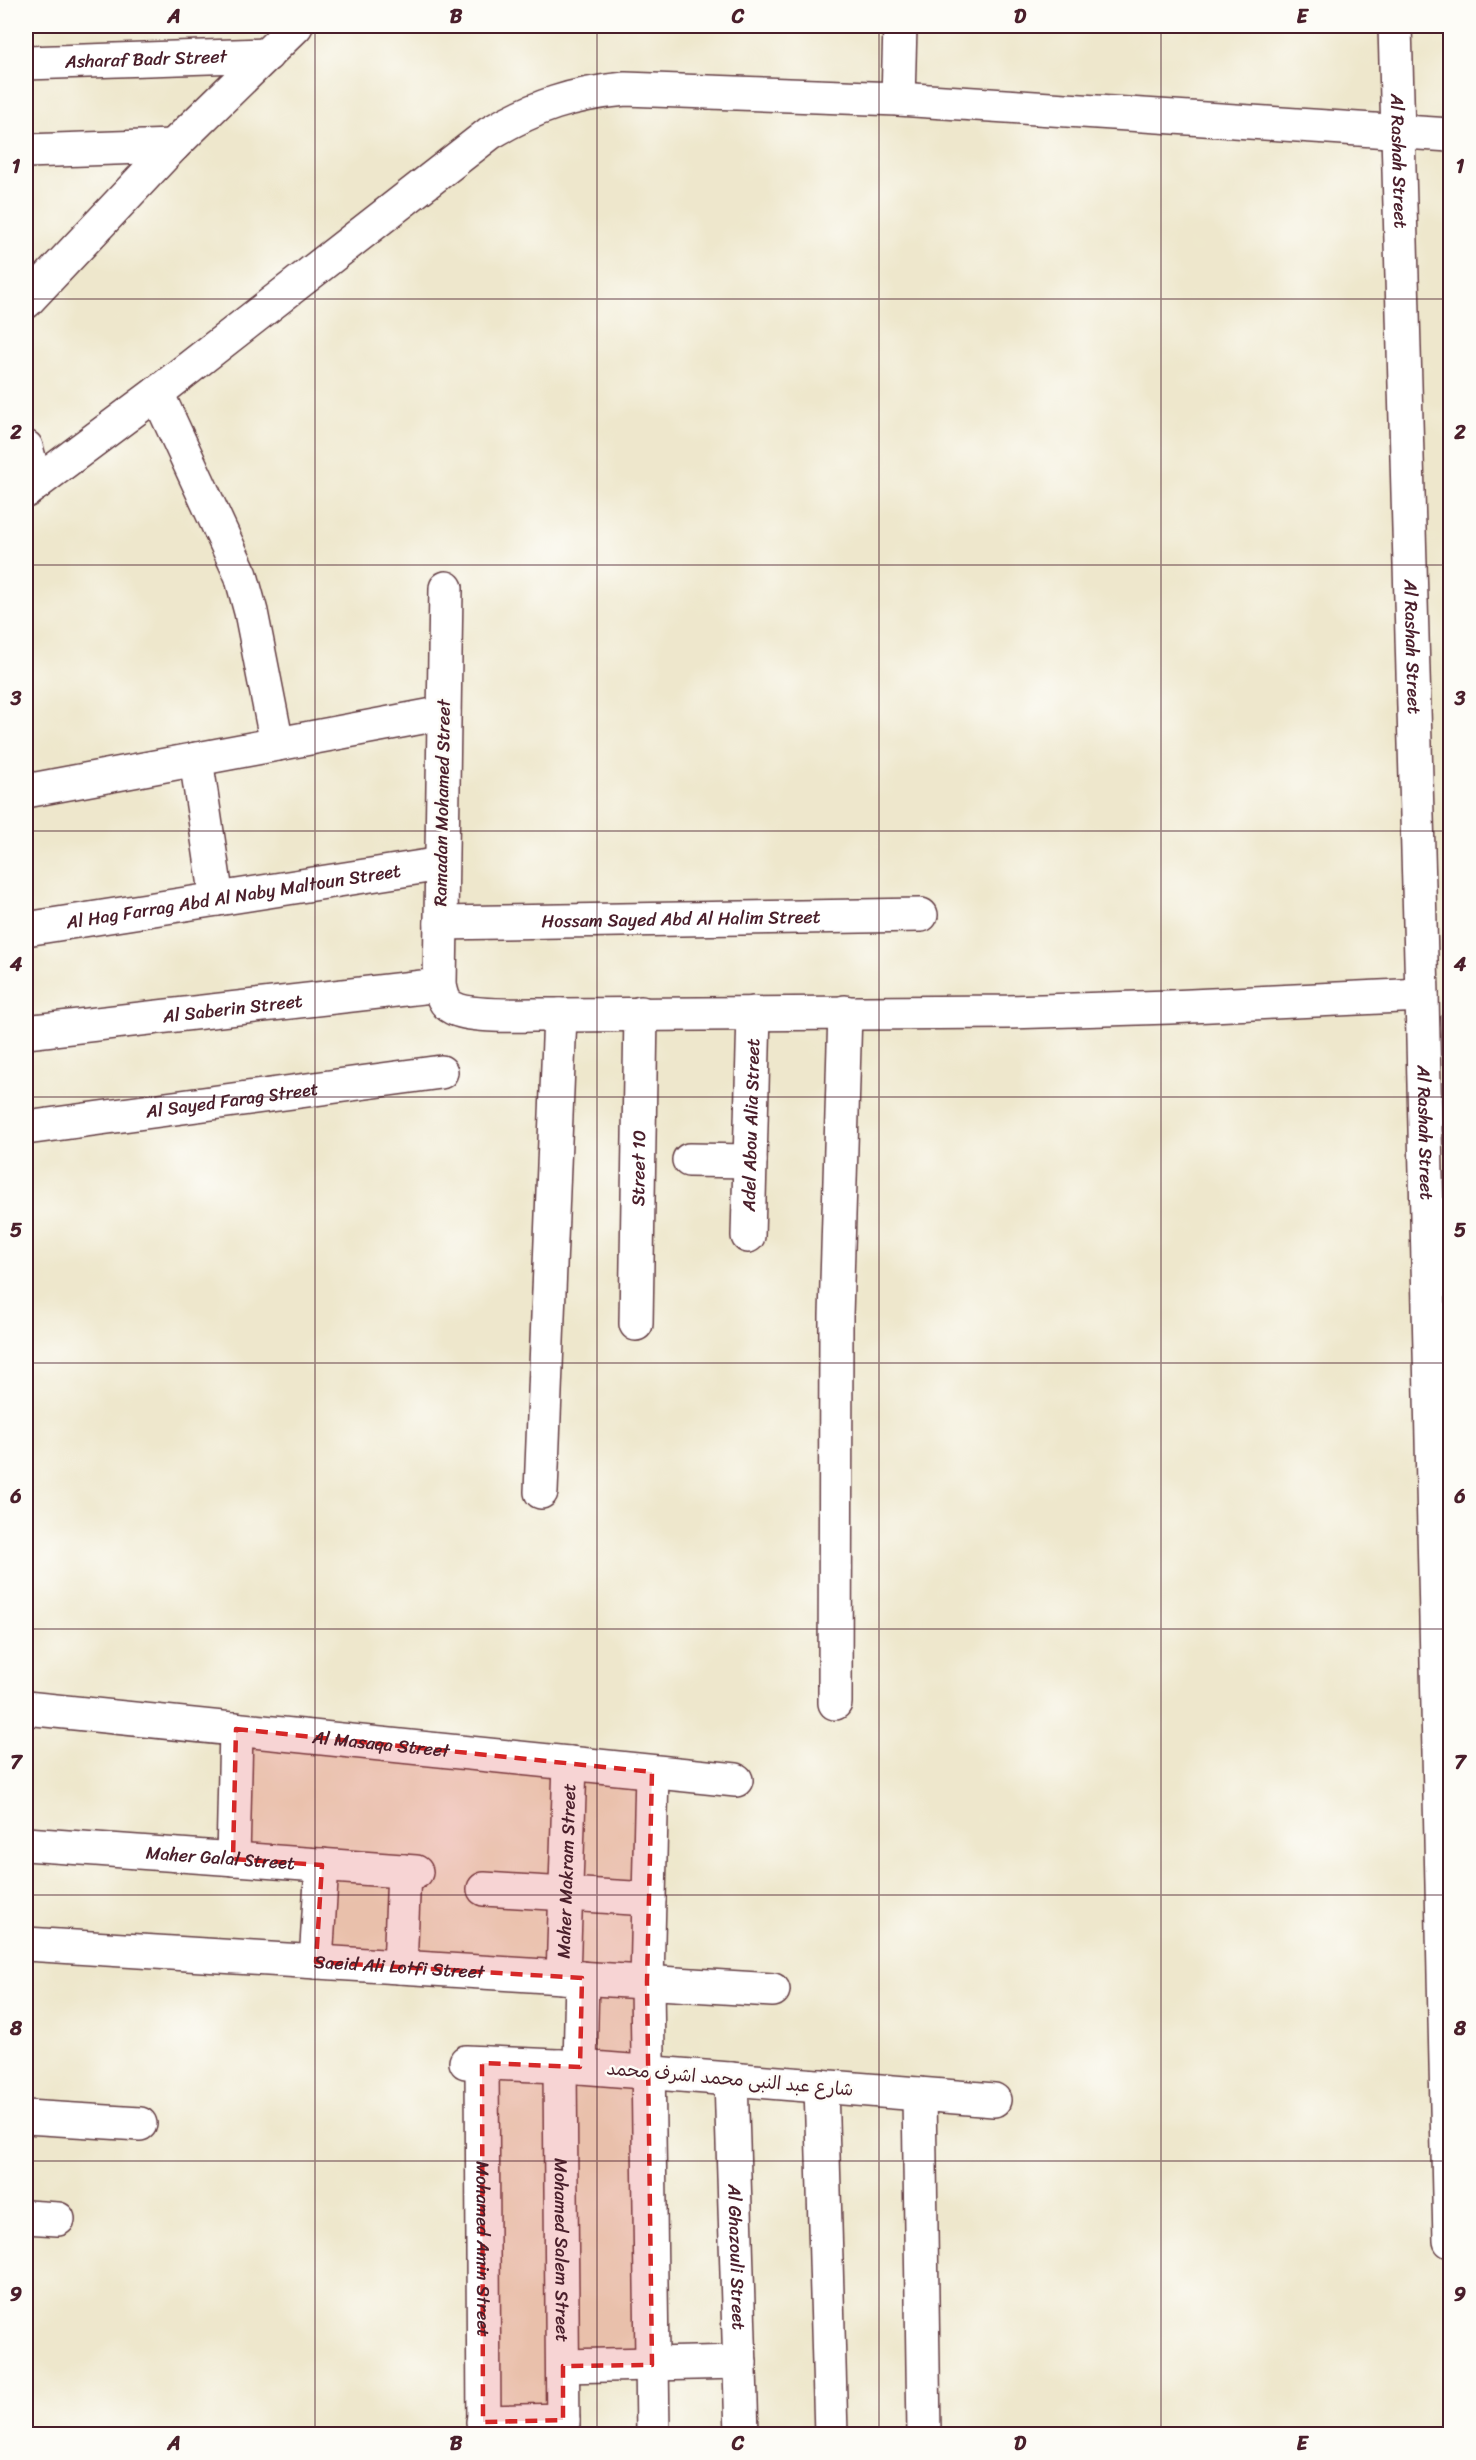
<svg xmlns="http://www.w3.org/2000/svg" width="1476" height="2460" viewBox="0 0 1476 2460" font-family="Sriracha,'Playpen Sans Arabic',sans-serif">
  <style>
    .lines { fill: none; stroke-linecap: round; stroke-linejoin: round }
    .minor-casing { stroke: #633d43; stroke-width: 36 }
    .minor { stroke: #fff; stroke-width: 33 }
    .marked { fill: #d62828; fill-opacity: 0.2; stroke: #d62828; stroke-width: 4.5; stroke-dasharray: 12 8; stroke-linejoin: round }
    .grid { fill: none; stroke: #4a1f2b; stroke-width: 1.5; stroke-opacity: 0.55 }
    .labels { text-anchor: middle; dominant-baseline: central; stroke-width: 5; stroke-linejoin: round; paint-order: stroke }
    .street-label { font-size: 18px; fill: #4a1f2b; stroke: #fdfcf7 }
    .neatline { fill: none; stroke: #4a1f2b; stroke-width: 2 }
    .grid-label { font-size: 20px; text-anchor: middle; font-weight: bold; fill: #4a1f2b }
  </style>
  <rect width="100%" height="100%" fill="#fdfcf7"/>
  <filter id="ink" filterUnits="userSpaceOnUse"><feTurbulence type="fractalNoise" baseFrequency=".0167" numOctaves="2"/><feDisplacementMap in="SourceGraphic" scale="12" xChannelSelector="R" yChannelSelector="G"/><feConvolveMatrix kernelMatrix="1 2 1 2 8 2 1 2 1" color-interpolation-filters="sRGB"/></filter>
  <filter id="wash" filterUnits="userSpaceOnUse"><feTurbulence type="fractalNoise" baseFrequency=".008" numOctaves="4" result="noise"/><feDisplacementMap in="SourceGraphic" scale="24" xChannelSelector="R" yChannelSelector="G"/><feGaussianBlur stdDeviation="1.35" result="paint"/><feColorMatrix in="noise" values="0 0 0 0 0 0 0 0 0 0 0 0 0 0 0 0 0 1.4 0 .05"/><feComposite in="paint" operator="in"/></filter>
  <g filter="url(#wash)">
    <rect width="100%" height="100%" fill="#eee7cc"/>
  </g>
  <g filter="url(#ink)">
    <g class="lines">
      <!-- minor casing -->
      <g class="minor-casing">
        <g id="minor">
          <path id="s1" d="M1395,26L1422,995L1450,2241"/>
          <path id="s2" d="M26,63L267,55"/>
          <path d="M898,99L900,26"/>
          <path d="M26,151L173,146"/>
          <path d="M26,302L173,146L296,26"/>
          <path d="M157,393L241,575L251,612L277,744"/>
          <path d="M26,447L36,484"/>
          <path d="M26,491L157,393L490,133C536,106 572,94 625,89L898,99L1450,135"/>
          <path d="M446,588L440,985C442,994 443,1003 453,1008C473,1019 535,1014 560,1015L1008,1012L1170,1007L1422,995"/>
          <path d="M196,759L217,899"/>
          <path d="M26,791L444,713"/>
          <path id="s3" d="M441,923L921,915"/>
          <path id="s4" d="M26,929L441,864"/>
          <path id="s5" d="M26,1032L440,985"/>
          <path id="s6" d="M26,1128L441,1072"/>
          <path d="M689,1160L750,1161"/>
          <path id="s7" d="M748,1236L754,1013"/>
          <path id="s8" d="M636,1324L641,1013"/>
          <path d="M541,1492L560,1015"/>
          <path d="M835,1703L836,1316L845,1012"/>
          <path id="s9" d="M26,1708L736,1780"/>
          <path d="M652,1772L647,1982L653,2434"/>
          <path id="s10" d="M26,1844L416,1872"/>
          <path d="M233,1859L236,1729"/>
          <path d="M484,1889L649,1899"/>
          <path id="s11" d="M26,1944L773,1990"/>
          <path d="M316,1962L322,1865"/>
          <path d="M400,1967L404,1871"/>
          <path id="s12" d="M563,1977L570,1763"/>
          <path d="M466,2062L580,2067L994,2100"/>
          <path id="s13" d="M482,2063L484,2434"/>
          <path id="s14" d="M560,2066L563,2434"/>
          <path d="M580,2067L582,1978"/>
          <path id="s15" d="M731,2079L742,2434"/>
          <path d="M821,2086L831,2434"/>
          <path d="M919,2094L924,2434"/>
          <path d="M26,2117L140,2124"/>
          <path d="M26,2217L58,2219"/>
          <path d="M563,2366L740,2362"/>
          <path d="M483,2422L563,2420"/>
        </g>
      </g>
      <!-- minor -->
      <use href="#minor" class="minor"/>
    </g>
  </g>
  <!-- marked area -->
  <path class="marked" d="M236,1729L652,1772L647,1982L652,2365L563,2366V2420L483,2422L482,2063L580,2067L582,1978L316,1962L322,1865L233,1859Z"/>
  <!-- grid -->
  <path class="grid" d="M315,26V2434M597,26V2434M879,26V2434M1161,26V2434M26,299H1450M26,565H1450M26,831H1450M26,1097H1450M26,1363H1450M26,1629H1450M26,1895H1450M26,2161H1450"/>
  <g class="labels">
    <!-- street labels -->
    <g class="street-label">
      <text stroke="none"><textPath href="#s2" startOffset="120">Asharaf Badr Street</textPath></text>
      <text stroke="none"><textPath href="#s1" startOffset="135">Al Rashah Street</textPath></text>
      <text stroke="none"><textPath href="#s1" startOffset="621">Al Rashah Street</textPath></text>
      <text transform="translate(442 803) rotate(-89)">Ramadan Mohamed Street</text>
      <text stroke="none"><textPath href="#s4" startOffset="210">Al Hag Farrag Abd Al Naby Maltoun Street</textPath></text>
      <text stroke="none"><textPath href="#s3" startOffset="240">Hossam Sayed Abd Al Halim Street</textPath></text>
      <text stroke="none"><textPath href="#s5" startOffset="208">Al Saberin Street</textPath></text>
      <text stroke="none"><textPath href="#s6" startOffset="208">Al Sayed Farag Street</textPath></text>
      <text stroke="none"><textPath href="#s7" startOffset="111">Adel Abou Alia Street</textPath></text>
      <text stroke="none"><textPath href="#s1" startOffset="1107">Al Rashah Street</textPath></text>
      <text stroke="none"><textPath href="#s8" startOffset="156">Street 10</textPath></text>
      <text stroke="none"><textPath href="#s9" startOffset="357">Al Masaqa Street</textPath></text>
      <text stroke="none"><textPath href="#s10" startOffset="195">Maher Galal Street</textPath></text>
      <text stroke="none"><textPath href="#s12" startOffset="106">Maher Makram Street</textPath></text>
      <text stroke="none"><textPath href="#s11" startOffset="374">Saeid Ali Lotfi Street</textPath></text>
      <text transform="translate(730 2079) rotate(5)">شارع عبد النبى محمد اشرف محمد</text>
      <text stroke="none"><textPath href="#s13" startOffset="186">Mohamed Amin Street</textPath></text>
      <text stroke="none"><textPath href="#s14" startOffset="184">Mohamed Salem Street</textPath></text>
      <text stroke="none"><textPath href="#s15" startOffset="178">Al Ghazouli Street</textPath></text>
    </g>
  </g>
  <!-- margin -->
  <rect width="1476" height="2460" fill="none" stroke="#fdfcf7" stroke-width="66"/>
  <rect x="33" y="33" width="1410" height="2394" class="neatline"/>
  <g class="grid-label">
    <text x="174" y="23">A</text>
    <text x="456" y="23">B</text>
    <text x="738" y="23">C</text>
    <text x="1020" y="23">D</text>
    <text x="1302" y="23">E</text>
    <text x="16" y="173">1</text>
    <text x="1460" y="173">1</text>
    <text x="16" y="439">2</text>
    <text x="1460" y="439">2</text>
    <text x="16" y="705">3</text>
    <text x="1460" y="705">3</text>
    <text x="16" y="971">4</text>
    <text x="1460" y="971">4</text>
    <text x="16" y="1237">5</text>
    <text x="1460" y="1237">5</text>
    <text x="16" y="1503">6</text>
    <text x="1460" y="1503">6</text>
    <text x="16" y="1769">7</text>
    <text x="1460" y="1769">7</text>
    <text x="16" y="2035">8</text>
    <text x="1460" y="2035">8</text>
    <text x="16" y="2301">9</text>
    <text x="1460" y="2301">9</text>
    <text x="174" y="2450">A</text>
    <text x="456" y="2450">B</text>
    <text x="738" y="2450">C</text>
    <text x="1020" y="2450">D</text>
    <text x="1302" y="2450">E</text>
  </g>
</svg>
